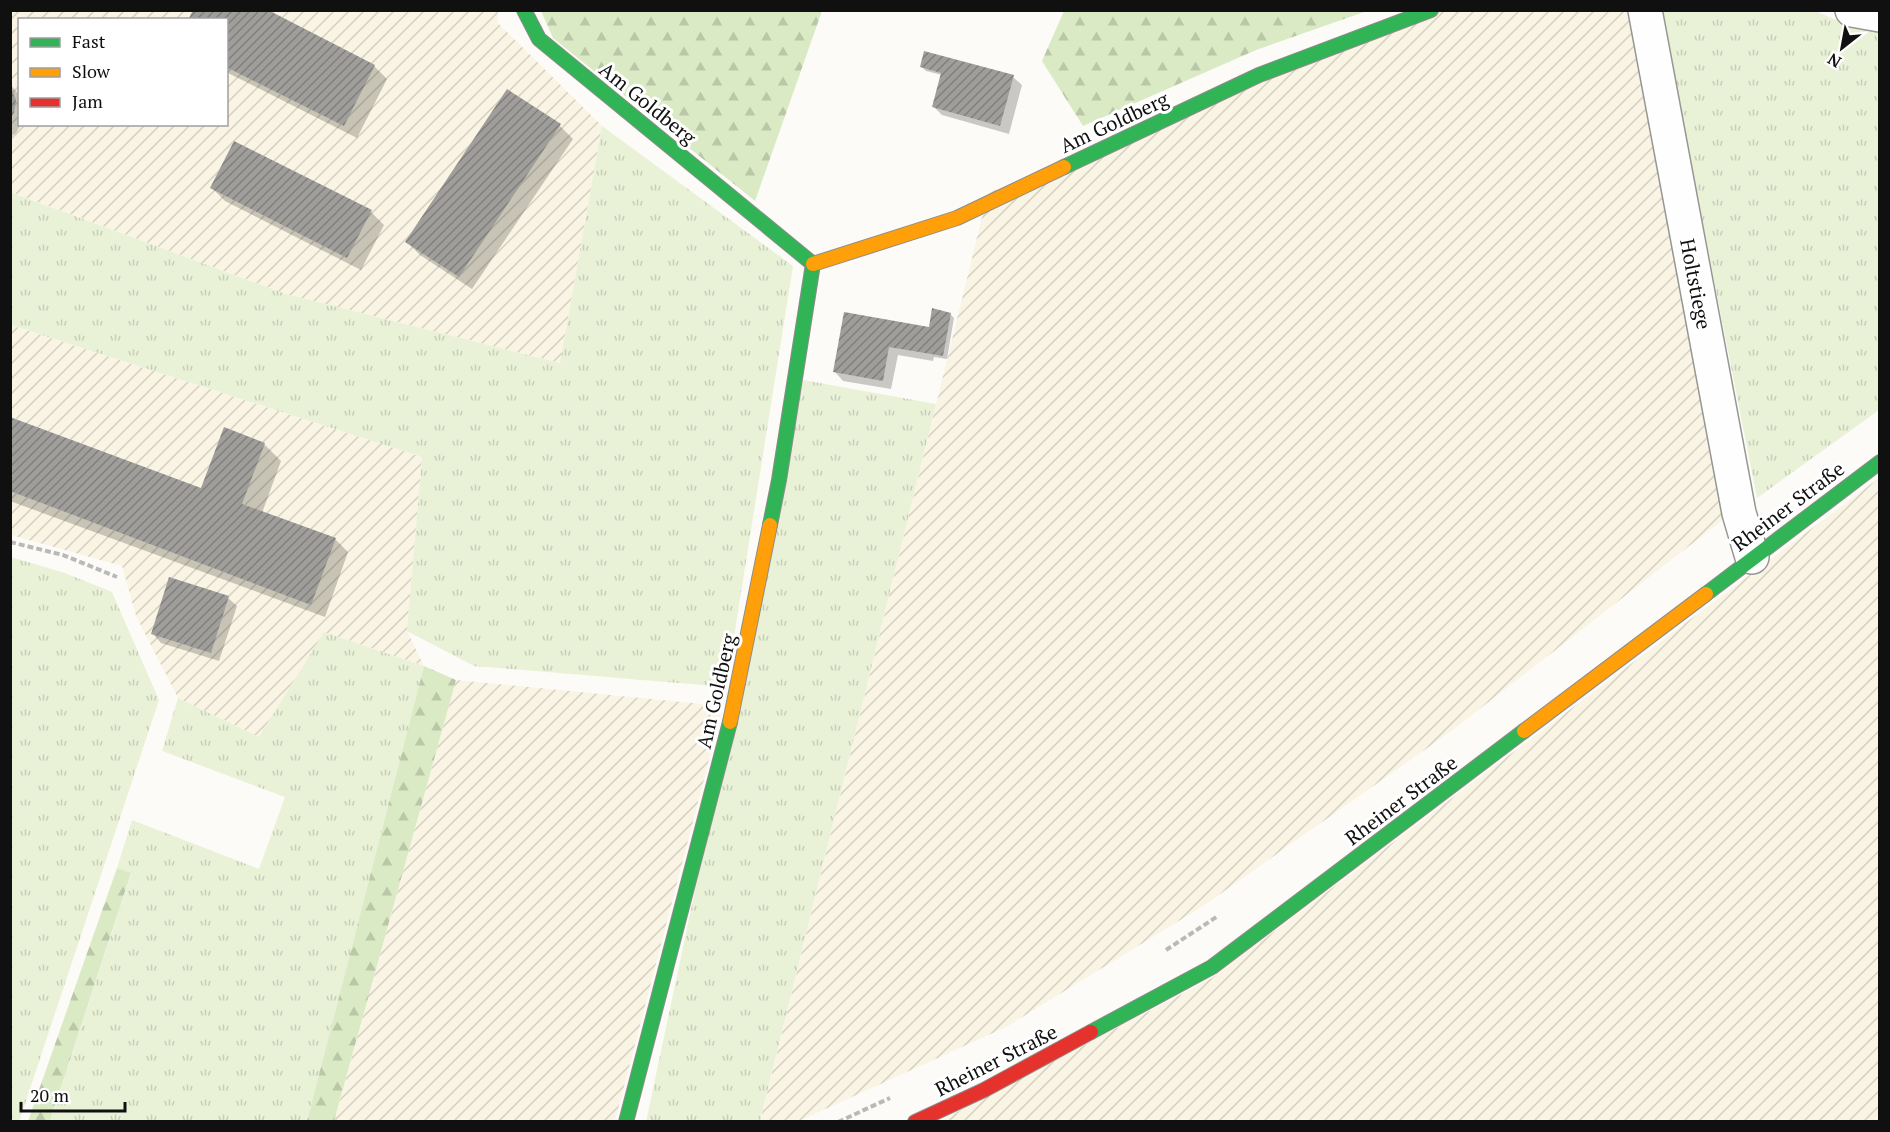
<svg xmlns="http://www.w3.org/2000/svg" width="1890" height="1132" viewBox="0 0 1890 1132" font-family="'PT Serif',serif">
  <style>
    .farmland { fill: url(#farmland-furrows); fill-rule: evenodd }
    .grass { fill: url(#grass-tufts) }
    .forest { fill: url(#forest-firs) }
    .shadow { fill: #0003 }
    .building { fill: url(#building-hatch) }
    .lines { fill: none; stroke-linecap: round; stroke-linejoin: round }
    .street-casing { stroke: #969694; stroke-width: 36 }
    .fast-casing { stroke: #8d8c8b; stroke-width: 16 }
    .slow-casing { stroke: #8d8c8b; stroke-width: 16 }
    .jam-casing { stroke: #8d8c8b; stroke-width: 16 }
    .path { stroke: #b9b9b8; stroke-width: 4; stroke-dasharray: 6 3; stroke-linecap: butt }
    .street { stroke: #fffefe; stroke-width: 33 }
    .fast { stroke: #30b455; stroke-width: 14 }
    .slow { stroke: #ff9f0a; stroke-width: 14 }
    .jam { stroke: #e5322d; stroke-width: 14 }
    .labels { text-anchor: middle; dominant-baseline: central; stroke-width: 6; stroke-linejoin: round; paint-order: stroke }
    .street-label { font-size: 20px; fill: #101010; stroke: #fff }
  </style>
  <defs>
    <pattern id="farmland-furrows" width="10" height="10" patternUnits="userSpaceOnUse" patternTransform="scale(1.5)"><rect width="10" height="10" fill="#f9f4e3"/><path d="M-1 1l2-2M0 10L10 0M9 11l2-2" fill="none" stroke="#d4d0c2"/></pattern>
    <pattern id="grass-tufts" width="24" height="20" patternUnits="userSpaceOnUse" patternTransform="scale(1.5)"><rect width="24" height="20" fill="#e9f2d7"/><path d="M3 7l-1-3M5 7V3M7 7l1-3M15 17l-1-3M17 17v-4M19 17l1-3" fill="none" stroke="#c7ceb8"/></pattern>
    <pattern id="forest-firs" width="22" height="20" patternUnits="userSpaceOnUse" patternTransform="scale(1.5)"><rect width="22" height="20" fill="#daeac4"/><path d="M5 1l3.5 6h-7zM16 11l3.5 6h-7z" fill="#bac8a7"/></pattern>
    <pattern id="building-hatch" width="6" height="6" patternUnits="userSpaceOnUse" patternTransform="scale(1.5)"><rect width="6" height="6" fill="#a09e9b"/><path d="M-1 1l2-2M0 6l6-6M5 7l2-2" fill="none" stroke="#817f7d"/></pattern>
  </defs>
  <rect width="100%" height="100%" fill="#fcfbf7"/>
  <!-- farmland -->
  <g class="farmland">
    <path d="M10,11H498L497,22L602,126L560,363L286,294L11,192ZM20,20H226V124H20Z"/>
    <path d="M1424,11H1632L1725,518L1450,732L1203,906L1006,1027L799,1121L760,1122L988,193Z"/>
    <path d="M10,325L422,457L407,631L424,666L324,632L259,737L178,698L136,616L122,566L11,535Z"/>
    <path d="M1879,478V1121L938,1122L1212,978Z"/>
    <path d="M456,680L723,706L615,1121L334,1122Z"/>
  </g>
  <!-- grass -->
  <g class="grass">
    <path d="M1661,11H1815L1834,19L1879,28V410L1757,498Z"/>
    <path d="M602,126L793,266L726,687L474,666L407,631L422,457L11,325L10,192L286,294L560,363Z"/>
    <path d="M803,380L936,404L760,1121L646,1122Z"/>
    <path d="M11,557L65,573L112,592L159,700L19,1122L10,1121Z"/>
    <path d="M324,632L424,666L307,1121L50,1122L131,874L117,868L132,820L259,869L285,797L162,751L178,698L259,737Z"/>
  </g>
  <!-- forest -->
  <g class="forest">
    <path d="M541,11H822L755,201L553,38Z"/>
    <path d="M1064,11V10L1367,11L1256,50L1083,126L1042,61Z"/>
    <path d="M424,666L456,680L334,1121H307Z"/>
    <path d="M117,868L131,873L50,1121H28Z"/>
  </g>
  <!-- shadow -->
  <g class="shadow">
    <path d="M264,10L374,66L387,79L357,138L226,72V20Z"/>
    <path d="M922,67L1013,77L1022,85L1009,134L942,115L933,106L942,75L926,71Z"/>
    <path d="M10,84L20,96V124H21L16,133L10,137Z"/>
    <path d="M560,126L573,139L472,289L420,255L407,242Z"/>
    <path d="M212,188L371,212L384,225L361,270L225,201Z"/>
    <path d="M845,314L930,329L950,314L954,318L947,359L934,357L933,361L898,355L891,389L843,381L835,372Z"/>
    <path d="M10,419L202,490L264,444L281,461L262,513L335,539L348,552L325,617L10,501Z"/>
    <path d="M228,598L237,606L219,661L161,643L153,634Z"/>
  </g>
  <!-- building -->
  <g class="building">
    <path d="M193,10H268L375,65L344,126L226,67V20H188Z"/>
    <path d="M924,51L1014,75L1000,126L932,107L941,73L920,67Z"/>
    <path d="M10,85L16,100L14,113L10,119Z"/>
    <path d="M507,89L561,124L459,277L405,242Z"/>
    <path d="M234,141L372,210L347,258L210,188Z"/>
    <path d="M932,308L951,313L943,356L889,347L883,381L833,372L844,312L929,327Z"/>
    <path d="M10,417L201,488L224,427L265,443L242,504L336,538L311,605L10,491Z"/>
    <path d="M169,577L229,596L211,653L151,634Z"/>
  </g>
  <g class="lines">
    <!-- street casing -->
    <g class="street-casing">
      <g id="street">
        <path d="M1645,10L1739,513L1752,557"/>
        <path d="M1852,10L1880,15"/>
      </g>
    </g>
    <!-- fast casing -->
    <g class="fast-casing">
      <g id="fast">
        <path d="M524,10L539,39L813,264L779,480L770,525"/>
        <path d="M1064,167L1259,75L1431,10"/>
        <path d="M1706,594L1880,462"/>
        <path d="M1091,1032L1212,967L1524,731"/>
        <path d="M626,1122L730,722"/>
      </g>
    </g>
    <!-- slow casing -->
    <g class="slow-casing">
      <g id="slow">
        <path d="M813,264L957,218L1064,167"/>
        <path d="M730,722L770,525"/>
        <path d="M1524,731L1706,594"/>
      </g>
    </g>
    <!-- jam casing -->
    <g class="jam-casing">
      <path id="jam" d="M915,1122L984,1090L1091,1032"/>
    </g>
    <!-- path -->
    <g class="path">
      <path d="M10,542L63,555L117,577"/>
      <path d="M1166,950L1218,916"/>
      <path d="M838,1122L890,1098"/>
    </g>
    <!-- street -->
    <use href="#street" class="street"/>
    <!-- fast -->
    <use href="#fast" class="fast"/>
    <!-- slow -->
    <use href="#slow" class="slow"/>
    <!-- jam -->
    <use href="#jam" class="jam"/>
  </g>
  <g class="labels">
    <!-- street labels -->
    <g class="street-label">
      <text transform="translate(648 103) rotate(39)">Am Goldberg</text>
      <text transform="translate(1114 122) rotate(-25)">Am Goldberg</text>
      <text transform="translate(1696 284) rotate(79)">Holtstiege</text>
      <text transform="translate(1788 506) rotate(-37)">Rheiner Straße</text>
      <text transform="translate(716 691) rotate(-77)">Am Goldberg</text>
      <text transform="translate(1401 800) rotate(-37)">Rheiner Straße</text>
      <text transform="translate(996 1060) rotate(-27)">Rheiner Straße</text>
    </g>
  </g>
  <!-- border -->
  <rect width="1890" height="1132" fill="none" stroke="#101010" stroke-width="24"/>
  <!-- legend -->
  <rect x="18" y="18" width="210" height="108" fill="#ffffff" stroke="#9f9f9f" stroke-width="1.5"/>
  <rect x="30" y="38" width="30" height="9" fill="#30b455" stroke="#9f9f9f" stroke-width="1.5"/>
  <text x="72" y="48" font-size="18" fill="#101010">Fast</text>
  <rect x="30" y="68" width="30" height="9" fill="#ff9f0a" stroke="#9f9f9f" stroke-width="1.5"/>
  <text x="72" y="78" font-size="18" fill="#101010">Slow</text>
  <rect x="30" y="98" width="30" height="9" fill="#e5322d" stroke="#9f9f9f" stroke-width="1.5"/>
  <text x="72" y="108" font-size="18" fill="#101010">Jam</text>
  <!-- north arrow -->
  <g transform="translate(1842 48) rotate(211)" stroke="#ffffff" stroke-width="4.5" paint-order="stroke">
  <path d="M0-4.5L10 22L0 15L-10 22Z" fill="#101010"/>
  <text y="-9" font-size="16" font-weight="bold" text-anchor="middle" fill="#101010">N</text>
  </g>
  <!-- scale -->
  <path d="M21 1102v9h104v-9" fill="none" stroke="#101010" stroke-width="3"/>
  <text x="30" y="1102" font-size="18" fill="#101010" stroke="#ffffff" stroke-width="4.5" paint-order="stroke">20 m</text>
</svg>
